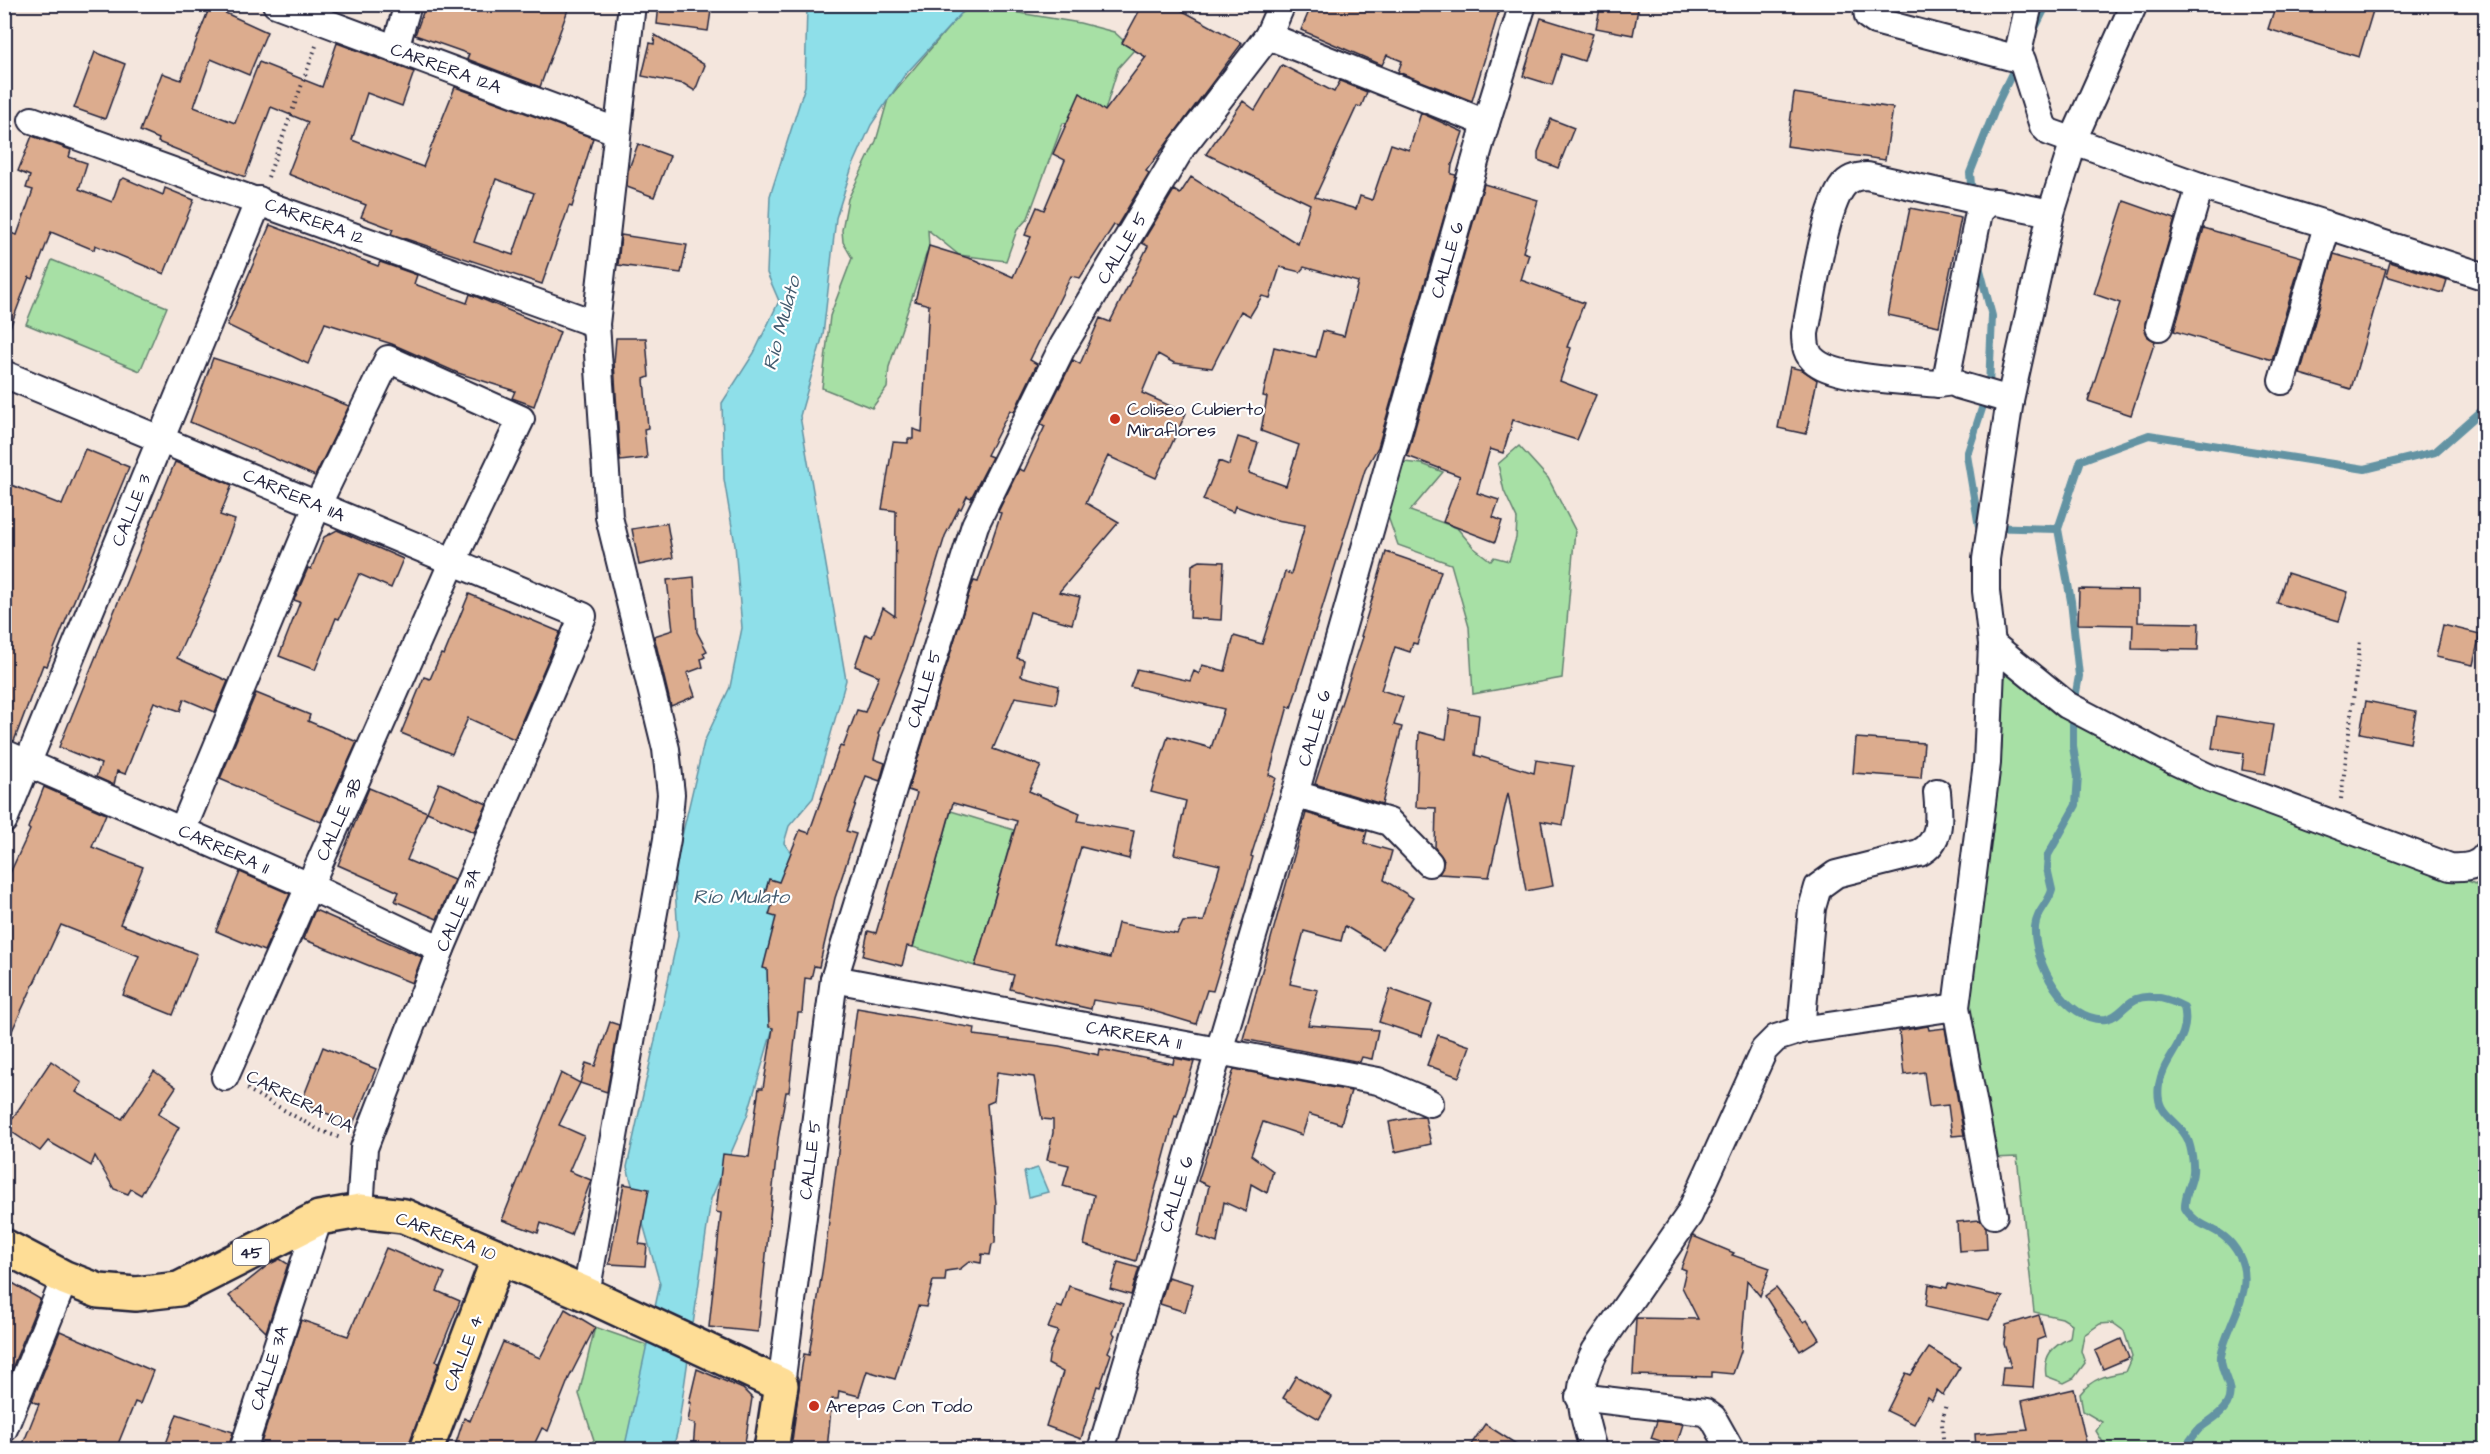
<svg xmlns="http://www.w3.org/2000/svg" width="2490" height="1454" font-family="'Architects Daughter',sans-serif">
	<rect width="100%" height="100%" fill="#f4e6dd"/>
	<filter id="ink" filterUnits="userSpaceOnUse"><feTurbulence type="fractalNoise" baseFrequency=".0167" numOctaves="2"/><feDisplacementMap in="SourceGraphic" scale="12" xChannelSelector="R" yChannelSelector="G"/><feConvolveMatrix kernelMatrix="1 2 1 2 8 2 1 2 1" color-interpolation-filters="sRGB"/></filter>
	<g filter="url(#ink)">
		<!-- green -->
		<g fill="#a7e0a5" stroke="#648170" stroke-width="1.5">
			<polygon points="975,5 1002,5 1013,12 1080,23 1114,32 1134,50 1118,68 1099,130 1063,123 1028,218 1017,230 1006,261 959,255 928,230 929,246 889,367 887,388 872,408 822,388 830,316 852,258 843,242 842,230 848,199 876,141 888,99 960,14"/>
			<polygon points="52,260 167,307 140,371 26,324"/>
			<polygon points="1519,446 1548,478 1575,530 1562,678 1473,694 1469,627 1451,564 1398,545 1380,494 1395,461 1422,464 1443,472 1410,511 1457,528 1474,548 1491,561 1494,557 1509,561 1516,538 1517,519 1504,491 1498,464"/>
			<path d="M 2010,670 L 2057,707 L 2485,888 L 2485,1449 L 2107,1449 L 2096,1431 L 2102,1422 L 2083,1411 L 2080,1394 C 2092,1378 2107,1375 2125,1372 L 2132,1356 L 2124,1331 L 2113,1323 L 2100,1324 L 2084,1335 L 2081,1351 L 2085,1363 L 2074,1378 L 2064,1383 L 2046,1376 C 2043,1356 2052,1346 2070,1338 L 2072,1324 L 2062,1318 L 2034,1312 L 2017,1157 L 1993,1158 L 1977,1043 L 1963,975 L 2002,748 L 2004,679 Z"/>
			<polygon points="951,811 1014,830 975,966 913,947"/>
			<polygon points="595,1327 675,1355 622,1449 585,1449 594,1440 579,1394"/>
		</g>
		<!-- water -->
		<g fill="#8edfe9" stroke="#6393a3" stroke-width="1.5">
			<polygon points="807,5 969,5 904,76 871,125 851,170 836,218 823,335 800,416 846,680 813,798 789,826 784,843 815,886 747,1116 711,1199 678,1429 673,1449 624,1450 660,1284 627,1167 678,936 674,870 704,742 730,687 742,628 735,545 724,479 722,403 754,353 779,301 767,273 770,196 805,86"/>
			<polygon points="1038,1168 1048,1192 1029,1197 1024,1172"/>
		</g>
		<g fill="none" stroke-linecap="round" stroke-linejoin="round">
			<!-- stream -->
			<g stroke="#6393a3" stroke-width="8">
				<polyline points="2034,30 2047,4"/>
				<polyline points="1972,196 1970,173 1998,102 2016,65"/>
				<polyline points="1978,262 1992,316 1989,387 1967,455 1979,527 2058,529"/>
				<path d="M 2182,1450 C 2189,1444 2193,1435 2200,1428 C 2209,1421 2221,1415 2227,1404 C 2236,1387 2219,1372 2221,1356 C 2227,1322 2257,1290 2239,1255 C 2223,1224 2198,1231 2185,1208 C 2184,1194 2192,1185 2193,1172 C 2194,1164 2191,1147 2188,1140 C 2179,1118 2154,1117 2159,1085 C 2164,1055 2192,1040 2184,1007 C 2171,1000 2151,993 2136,999 C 2125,1004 2119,1017 2106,1019 C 2065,1023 2033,961 2035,927 C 2036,912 2049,903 2052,890 L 2047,868 L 2048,855 L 2076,805 L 2078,776 L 2073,747 L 2073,709 L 2079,676 L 2071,601 L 2058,529 L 2081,460 L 2149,435 L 2365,469 L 2435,452 L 2486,407"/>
			</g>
		</g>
		<!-- building -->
		<g fill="#dcac8e" stroke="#22223b" stroke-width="1.5" fill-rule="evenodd">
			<polygon points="426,4 570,4 540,87 467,59 469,54 415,35"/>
			<polygon points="659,4 712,4 708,31 657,24"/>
			<polygon points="1143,4 1170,4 1242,43 1146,171 1149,173 1117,226 1114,225 1080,278 1071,276 1030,360 1037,364 1014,412 1010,410 987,455 992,457 971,498 967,496 961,509 959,508 945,536 907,659 878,734 880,735 874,759 885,763 880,781 866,776 846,831 856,834 835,898 819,967 814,966 811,979 805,978 802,1013 798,1013 789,1092 786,1092 778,1139 758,1332 709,1327 721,1213 716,1212 723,1154 749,1157 759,1088 763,1088 773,1028 769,1027 767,969 763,968 776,917 769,915 773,902 763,900 769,879 779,882 800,830 809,833 840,746 843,747 857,710 865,712 879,676 855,666 866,634 872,637 883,608 895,616 896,511 882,509 893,442 908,443 908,439 913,439 913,429 922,432 929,305 915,301 929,246 975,260 1013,277 1031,237 1025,235 1037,207 1044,210 1065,160 1053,154 1080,93 1105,111 1146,57 1122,43"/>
			<polygon points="1312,4 1501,4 1472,101 1398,72 1402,61 1387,55 1382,65 1301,30"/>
			<polygon points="1601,4 1639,4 1633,35 1596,28"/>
			<polygon points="2276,4 2375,4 2359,57 2268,29"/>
			<path d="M 210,6 L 267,32 L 249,75 L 211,59 L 194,107 L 235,123 L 259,62 L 322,87 L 337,43 L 414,72 L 402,106 L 367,93 L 352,140 L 423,167 L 455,87 L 593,138 L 572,207 L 569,206 L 542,284 L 391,234 L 393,229 L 361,217 L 366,205 L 288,174 L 308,122 L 271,107 L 245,177 L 158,142 L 159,139 L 140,131 L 162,73 L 181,80 ZM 496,179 L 534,193 L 513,255 L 474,242 Z"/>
			<polygon points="1541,18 1593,34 1584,61 1562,54 1552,85 1523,76"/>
			<polygon points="655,35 705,65 695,91 684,84 642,76 650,43 654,44"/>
			<polygon points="95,52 125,64 105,119 74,108"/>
			<path d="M 1282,65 L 1334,92 L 1340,81 L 1367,92 L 1361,107 L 1357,106 L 1315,197 L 1356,209 L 1360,196 L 1372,200 L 1391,144 L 1409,150 L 1421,113 L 1463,132 L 1452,165 L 1451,174 L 1456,175 L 1378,447 L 1365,470 L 1291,708 L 1288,706 L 1269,775 L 1276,778 L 1251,856 L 1253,857 L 1213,991 L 1207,990 L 1196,1024 L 1143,1008 L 1093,1000 L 1091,1009 L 1038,997 L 1010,989 L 1014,975 L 975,966 L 1017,821 L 953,803 L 913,947 L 907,946 L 902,966 L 863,956 L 868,931 L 876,933 L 917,793 L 908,790 L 970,590 L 974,581 L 978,582 L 1001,513 L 998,512 L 1019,469 L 1024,471 L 1045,426 L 1041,424 L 1073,360 L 1080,364 L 1100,318 L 1110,322 L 1148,246 L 1142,243 L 1174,190 L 1180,194 L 1191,177 L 1298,244 L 1310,204 L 1206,154 L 1243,101 L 1255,110 ZM 1280,267 L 1300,272 L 1304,267 L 1358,282 L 1344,336 L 1323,331 L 1316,357 L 1274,347 L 1263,396 L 1267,397 L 1261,431 L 1299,445 L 1286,486 L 1249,473 L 1258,443 L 1238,437 L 1229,465 L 1219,461 L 1203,500 L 1233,512 L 1235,506 L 1271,519 L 1305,525 L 1291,574 L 1285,572 L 1262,644 L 1234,636 L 1225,671 L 1202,665 L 1199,674 L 1194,671 L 1190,681 L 1137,669 L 1130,687 L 1224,709 L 1211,748 L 1168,736 L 1151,792 L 1186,801 L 1174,854 L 1220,865 L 1204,921 L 1183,922 L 1177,934 L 1118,923 L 1110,958 L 1053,944 L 1081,847 L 1129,859 L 1134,831 L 1078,821 L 1080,813 L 1029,791 L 1041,766 L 993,749 L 1015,697 L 1056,704 L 1059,686 L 1021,676 L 1024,660 L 1017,658 L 1030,612 L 1072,624 L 1080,597 L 1059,592 L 1119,522 L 1086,503 L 1108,456 L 1156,478 L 1186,413 L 1142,393 L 1158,354 L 1174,363 L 1212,368 L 1241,311 L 1250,316 L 1262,296 L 1270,298 Z"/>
			<polygon points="1794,93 1893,108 1885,160 1787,146"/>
			<polygon points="1551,119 1574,128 1558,168 1538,160 1538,152"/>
			<polygon points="32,136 71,150 69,157 87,163 79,189 112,202 120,180 124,178 163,195 165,188 194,200 164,274 95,245 94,250 51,232 33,279 29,277 6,338 4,231 17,235 33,190 26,188 30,176 18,171"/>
			<polygon points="638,144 670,156 654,197 627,187 628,171"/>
			<polygon points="1484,184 1538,200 1523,252 1529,254 1521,280 1584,303 1567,347 1571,348 1560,381 1596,395 1577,440 1513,420 1503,453 1490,449 1477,493 1499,500 1493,517 1502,521 1495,542 1443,522 1460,476 1407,456"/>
			<polygon points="2124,201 2175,219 2145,323 2148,337 2155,341 2131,415 2088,401 2120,303 2094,294"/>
			<polygon points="1910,208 1961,218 1939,326 1888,315"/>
			<polygon points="270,225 378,266 380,262 417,275 414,284 467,303 470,294 560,332 534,406 512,398 515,391 458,373 392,344 325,323 308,364 227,325"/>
			<polygon points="2204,228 2302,257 2272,360 2174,331"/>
			<polygon points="621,235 687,245 681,273 618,265"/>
			<polygon points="2334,254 2386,269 2351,389 2300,374"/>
			<polygon points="2390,262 2447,280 2443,293 2386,276"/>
			<polygon points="616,338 646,338 649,377 644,379 648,428 644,429 647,458 620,461 614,362"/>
			<polygon points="213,358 299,386 349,406 315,476 190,422"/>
			<polygon points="1790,367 1802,370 1817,380 1806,434 1778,428"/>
			<polygon points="85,449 129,467 47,666 43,665 14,741 4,738 4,482 62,505"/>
			<polygon points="175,462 232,485 220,515 235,520 210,585 177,658 228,681 215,712 184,699 180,711 154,702 125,774 117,771 114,785 96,777 101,764 59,747"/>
			<polygon points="667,523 673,558 639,565 632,529"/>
			<polygon points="337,530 403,559 391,588 359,574 339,619 336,618 315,670 279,656 300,602 294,600 308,568 311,569 324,537"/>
			<polygon points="1386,552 1441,571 1417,644 1413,643 1410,652 1395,647 1381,690 1403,697 1394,725 1402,727 1382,804 1315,784 1363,637 1361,636"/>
			<polygon points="1200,561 1224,562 1221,620 1190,618 1192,565"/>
			<polygon points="2287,573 2348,592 2339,621 2277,603"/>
			<polygon points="694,577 697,632 707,651 703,653 705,657 701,659 703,667 687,673 695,696 671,706 654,636 673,630 667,580"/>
			<polygon points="2079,589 2138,590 2138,622 2199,623 2198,650 2132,649 2133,625 2078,624"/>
			<polygon points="469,594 560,632 514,739 468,718 452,754 401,733 424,677 430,679 441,654 444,655"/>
			<polygon points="2443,625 2480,634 2473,665 2436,657"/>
			<polygon points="256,693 310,715 308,721 357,742 321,822 220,779"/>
			<polygon points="2366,701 2416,711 2410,743 2360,733"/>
			<polygon points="1450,709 1479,715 1475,755 1534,773 1536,760 1573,766 1563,825 1541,821 1553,886 1526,891 1508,793 1489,877 1439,874 1444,860 1435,848 1436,808 1416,807 1419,732 1446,739"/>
			<polygon points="2217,716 2273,725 2265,774 2242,770 2244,753 2212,748"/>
			<polygon points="1856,738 1924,743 1921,778 1853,773"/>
			<polygon points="439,783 487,804 474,832 427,812"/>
			<polygon points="44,787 106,814 92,847 143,867 120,924 197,954 173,1015 123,995 139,956 61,925 4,1048 4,886 30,830 28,828"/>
			<polygon points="369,788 427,812 407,860 454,880 437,919 395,901 399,892 338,865"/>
			<polygon points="1306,813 1367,831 1364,843 1392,851 1384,880 1413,898 1383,949 1345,926 1341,941 1304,931 1290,984 1318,990 1308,1025 1378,1030 1372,1059 1362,1057 1360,1062 1243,1039"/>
			<polygon points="240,872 290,894 264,951 216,931"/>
			<polygon points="315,910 422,957 412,983 303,939"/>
			<polygon points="1390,989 1432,1004 1422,1036 1379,1022"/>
			<polygon points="857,1008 975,1028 974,1035 1059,1046 1099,1055 1100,1049 1173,1064 1174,1058 1194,1062 1177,1117 1175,1116 1136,1261 1084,1245 1094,1195 1063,1186 1069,1165 1047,1160 1053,1133 1053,1120 1042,1119 1034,1077 997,1072 994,1101 987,1104 996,1204 995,1243 992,1244 990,1255 982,1254 981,1263 970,1261 960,1269 946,1271 945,1281 933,1281 926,1307 918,1306 895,1379 867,1371 859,1396 839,1391 838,1399 832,1399 827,1449 791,1449 801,1372 804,1354 809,1355 824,1259"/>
			<polygon points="610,1022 619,1025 607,1092 580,1083 586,1063 595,1066"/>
			<polygon points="1928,1026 1929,1030 1945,1028 1964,1135 1952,1136 1948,1105 1929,1107 1924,1072 1904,1075 1899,1031"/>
			<polygon points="1438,1035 1470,1046 1459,1077 1427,1065"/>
			<polygon points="323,1047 376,1069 353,1124 301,1103"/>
			<polygon points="51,1061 82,1083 76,1092 122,1119 154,1071 176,1087 158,1114 179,1127 141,1195 131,1189 128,1194 114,1189 95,1156 91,1166 48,1141 40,1151 6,1128"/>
			<polygon points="1234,1069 1351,1091 1341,1124 1309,1114 1302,1135 1263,1122 1251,1155 1273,1171 1267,1193 1251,1184 1246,1212 1224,1202 1217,1243 1198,1236 1209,1186 1198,1181"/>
			<polygon points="561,1073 580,1083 559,1125 584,1136 569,1171 591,1180 571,1235 541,1223 538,1233 502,1220"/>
			<polygon points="1421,1116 1425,1117 1431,1144 1395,1152 1389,1122"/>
			<polygon points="624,1184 649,1189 639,1244 647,1245 645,1266 609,1264"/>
			<polygon points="1980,1220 1986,1227 1987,1249 1959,1251 1957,1222"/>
			<polygon points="1693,1236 1734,1253 1732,1255 1770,1268 1760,1296 1747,1280 1741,1351 1733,1374 1712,1372 1712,1377 1633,1375 1636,1318 1698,1319 1682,1287 1686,1270 1681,1268"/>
			<polygon points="386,1248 445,1273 437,1291 460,1301 436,1361 439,1362 408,1449 259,1449 301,1320 348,1336"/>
			<polygon points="280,1259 288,1264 266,1332 229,1296 268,1265"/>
			<polygon points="1118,1262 1139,1268 1131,1295 1110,1289"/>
			<polygon points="1168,1277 1193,1284 1185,1312 1160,1304"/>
			<polygon points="4,1278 40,1299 4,1388"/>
			<polygon points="1929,1284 1947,1288 1948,1284 2003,1297 1989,1320 1926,1306"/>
			<polygon points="1069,1286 1123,1304 1113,1333 1115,1335 1108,1352 1111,1354 1100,1387 1097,1386 1081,1439 1046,1426 1063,1372 1048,1364 1050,1351 1058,1331 1048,1328 1057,1306 1062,1308"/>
			<polygon points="1776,1288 1803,1322 1807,1320 1819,1339 1800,1351 1765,1296"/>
			<polygon points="565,1309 595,1327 569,1378 548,1431 542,1428 532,1449 454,1449 464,1418 470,1421 503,1342 540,1358"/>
			<polygon points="2039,1315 2045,1337 2037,1340 2033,1388 2001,1386 2003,1367 2011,1367 2004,1344 2006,1325"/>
			<polygon points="60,1331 153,1371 140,1404 135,1402 116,1449 21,1449 39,1404 32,1401"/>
			<polygon points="2121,1339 2129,1358 2103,1369 2095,1351"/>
			<polygon points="1929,1348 1960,1367 1943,1395 1937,1390 1932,1400 1928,1397 1914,1424 1887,1411 1906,1373 1911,1375"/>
			<polygon points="697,1369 743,1389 752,1398 744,1449 693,1449 695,1424 688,1422 691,1403 689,1403"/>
			<polygon points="1296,1376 1332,1397 1319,1419 1283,1398"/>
			<polygon points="2074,1389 2087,1446 2076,1447 2076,1449 1976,1449 1975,1434 2028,1430 2022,1401"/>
			<polygon points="177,1414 233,1432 228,1449 164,1449"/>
			<polygon points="1657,1421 1683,1424 1676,1446 1651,1438"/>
			<polygon points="1485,1424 1524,1449 1468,1449"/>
		</g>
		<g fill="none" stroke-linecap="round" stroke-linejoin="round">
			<!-- minor casing -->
			<g stroke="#22223b" stroke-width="30">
				<g id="minor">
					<polyline points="276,4 616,131"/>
					<polyline points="1866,4 1868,16 1875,21 2022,60 2043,126 2049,132 2200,186 2325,224 2325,233 2282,381"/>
					<polyline points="1268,36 1486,123"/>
					<polyline points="395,49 408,4"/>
					<polyline points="2017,57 2029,4"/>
					<polyline points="32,120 596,324"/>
					<polyline points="2326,225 2486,277"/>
					<polyline points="2159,327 2200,186"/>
					<polyline points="4,374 583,616 441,949 364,1148 360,1211"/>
					<path d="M 1953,382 L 1938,384 C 1908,381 1838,379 1816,362 C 1806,355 1805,345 1805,333 C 1812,300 1824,210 1843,186 C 1849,178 1857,176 1867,176 L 1988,203"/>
					<polyline points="2010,400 1958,385 1947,375 1979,212 1988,203 1996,202 2051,213"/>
					<path d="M 1992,644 L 2067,705 L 2174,761 L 2210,778 L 2450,867 C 2463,868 2478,867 2486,855"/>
					<polyline points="4,753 309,886 441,949"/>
					<polyline points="1295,794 1389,822 1429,863"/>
					<polyline points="4,820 259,200"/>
					<polyline points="182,831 317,506 388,359 521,419 453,561 225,1077"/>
					<polyline points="834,979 1378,1081 1430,1103"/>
					<path d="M 1801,1030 L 1812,908 L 1818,887 L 1836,874 L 1919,853 C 1943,841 1939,816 1937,792"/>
					<polyline points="1994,1215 1956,1007 1987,763 1992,644 1986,591 1986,559 2010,400 2051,213 2077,131 2134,4"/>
					<polyline points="586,1294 667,839 671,794 666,749 609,517 596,324 632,4"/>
					<polyline points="781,1385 834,979 975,525 1063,346 1182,147 1268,36 1282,4"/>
					<polyline points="1579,1397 1705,1412 1713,1418 1731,1450"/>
					<polyline points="4,1429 65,1278"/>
					<polyline points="243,1450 319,1218"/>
					<polyline points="1101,1450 1295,794 1486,123 1523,4"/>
					<path d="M 1593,1450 C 1582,1406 1573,1393 1595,1351 L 1689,1215 L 1764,1050 L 1776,1038 L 1801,1030 L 1956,1007"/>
				</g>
			</g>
			<!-- major casing -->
			<g stroke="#22223b" stroke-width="38">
				<g id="major">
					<polyline points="4,1246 65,1278 99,1291 136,1294 179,1289 319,1218 360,1211 404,1216 586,1294 781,1385 771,1450"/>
					<polyline points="426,1450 499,1257"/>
				</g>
			</g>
			<!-- path -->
			<g stroke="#22223b" stroke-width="4" stroke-dasharray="1.5 4.5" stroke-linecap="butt">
				<polyline points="268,177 316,46"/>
				<polyline points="2341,799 2360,641"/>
				<polyline points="247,1089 319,1130 341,1138"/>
				<polyline points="1944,1450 1942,1424 1946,1403"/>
			</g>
			<!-- minor -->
			<use href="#minor" stroke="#fff" stroke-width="26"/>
			<!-- major -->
			<use href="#major" stroke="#fedd96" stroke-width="33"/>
		</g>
	</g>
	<!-- markers -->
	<g fill="#c8321e" stroke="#fff" stroke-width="2">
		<circle cx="1115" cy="419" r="6"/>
		<circle cx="814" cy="1406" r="6"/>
	</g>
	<g text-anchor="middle" stroke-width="4.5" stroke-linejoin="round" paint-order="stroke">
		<!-- shield labels -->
		<rect fill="#fff" stroke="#646476" stroke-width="1.5" x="233" y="1239" width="36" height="26" rx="4.5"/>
		<g font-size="16" font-weight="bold" fill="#22223b">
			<text x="251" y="1258">45</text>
		</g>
		<!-- street labels -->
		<g font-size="18" fill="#22223b" stroke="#fff">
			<text transform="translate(446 68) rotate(20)" y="6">CARRERA 12A</text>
			<text transform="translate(315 221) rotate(20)" y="6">CARRERA 12</text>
			<text transform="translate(1122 248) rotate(-59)" y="6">CALLE 5</text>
			<text transform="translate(1447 260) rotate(-74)" y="6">CALLE 6</text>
			<text transform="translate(294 495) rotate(23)" y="6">CARRERA 11A</text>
			<text transform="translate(131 510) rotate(-68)" y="6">CALLE 3</text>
			<text transform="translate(924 689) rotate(-73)" y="6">CALLE 5</text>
			<text transform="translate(1314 728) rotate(-74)" y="6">CALLE 6</text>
			<text transform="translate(339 819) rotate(-66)" y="6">CALLE 3B</text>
			<text transform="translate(224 849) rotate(24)" y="6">CARRERA 11</text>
			<text transform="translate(458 910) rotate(-67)" y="6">CALLE 3A</text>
			<text transform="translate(1134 1035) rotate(10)" y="6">CARRERA 11</text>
			<text transform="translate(300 1101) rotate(27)" y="6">CARRERA 10A</text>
			<text transform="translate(810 1160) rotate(-83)" y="6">CALLE 5</text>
			<text transform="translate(1176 1194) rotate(-73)" y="6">CALLE 6</text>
			<text transform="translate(446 1236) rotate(21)" y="6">CARRERA 10</text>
			<text transform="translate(463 1353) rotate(-69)" y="6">CALLE 4</text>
			<text transform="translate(269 1368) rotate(-72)" y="6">CALLE 3A</text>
		</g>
		<!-- poi labels -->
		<g font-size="18" fill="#22223b" stroke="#fff" text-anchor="start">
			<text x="1127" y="415">Coliseo Cubierto<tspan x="1127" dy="21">Miraflores</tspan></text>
			<text x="826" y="1412">Arepas Con Todo</text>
		</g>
		<!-- water labels -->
		<g font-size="20" font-style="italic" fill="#425b6f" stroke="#fff">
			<text transform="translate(781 323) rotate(-75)" y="7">Río Mulato</text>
			<text x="741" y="903">Río Mulato</text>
		</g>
	</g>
	<!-- margin -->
	<rect width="2490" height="1454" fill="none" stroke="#fff" stroke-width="24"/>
	<rect x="12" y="12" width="2466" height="1430" fill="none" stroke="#22223b" stroke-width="2" filter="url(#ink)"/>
</svg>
